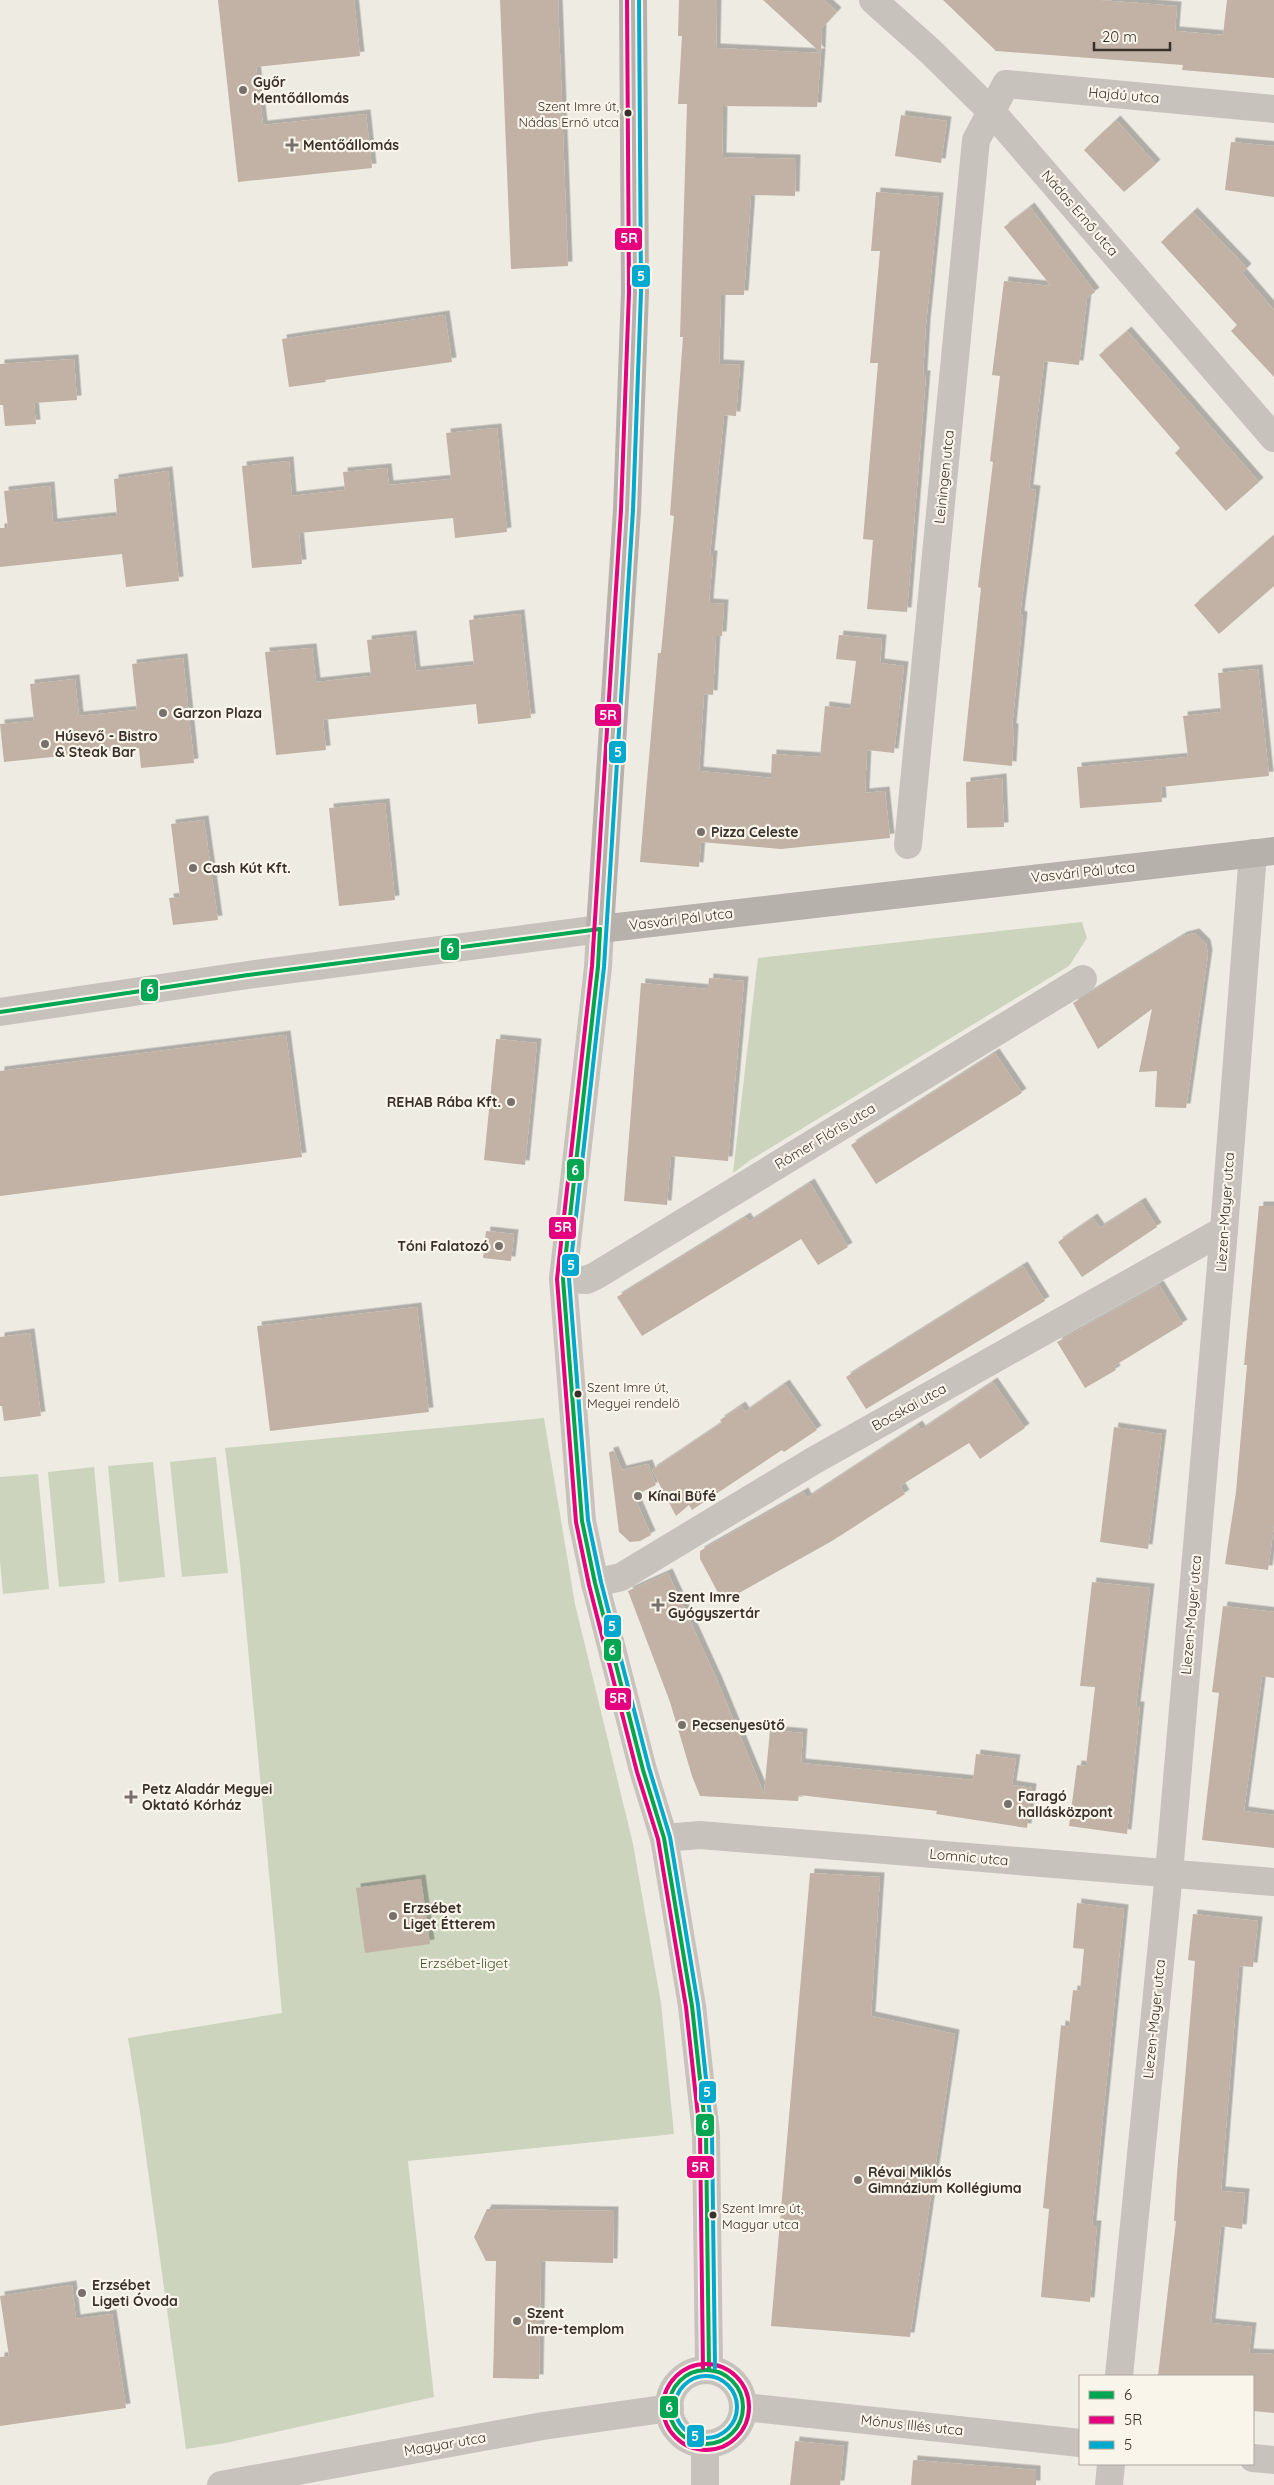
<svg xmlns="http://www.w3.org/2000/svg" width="1274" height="2485" font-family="Quicksand,sans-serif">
	<defs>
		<filter id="shadow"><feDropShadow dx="4.5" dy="-4.5" stdDeviation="0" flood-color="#0004"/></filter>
	</defs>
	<rect width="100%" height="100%" fill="#eeebe3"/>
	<!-- green -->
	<g fill="#ccd4bd">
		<polygon points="1082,922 1087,938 1069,966 752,1159 733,1173 758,958"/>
		<polygon points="544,1418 575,1604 633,1844 661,2003 674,2134 408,2161 434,2397 226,2443 186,2449 140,2112 128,2038 282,2013 240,1563 225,1448"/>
		<polygon points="216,1457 228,1573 182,1577 170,1462"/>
		<polygon points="153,1462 165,1577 119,1582 108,1466"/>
		<polygon points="94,1467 105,1583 59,1587 48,1472"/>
		<polygon points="38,1474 49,1589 3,1594 0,1560 0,1477"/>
	</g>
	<!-- building -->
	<g fill="#c1b2a5" filter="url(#shadow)">
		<polygon points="218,0 354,0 360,56 256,67 263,125 366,114 372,168 238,182"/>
		<polygon points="500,0 558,0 568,266 511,269"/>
		<polygon points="679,0 717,0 716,48 821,53 817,107 723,106 722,157 796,159 795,196 751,195 744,295 721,295 719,364 740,365 736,416 724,415 710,555 713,555 709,603 724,604 722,636 716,636 713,695 704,694 699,771 771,778 772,754 820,757 825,706 850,709 856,661 836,659 839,635 882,639 880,663 904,666 894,753 867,750 865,793 885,791 890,838 781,849 701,842 699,867 640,862 658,653 661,653 674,516 670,515 683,337 680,337 687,104 678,104 682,36 678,36"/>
		<polygon points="763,0 824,0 837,12 822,28 821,53"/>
		<polygon points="943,0 1099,0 1177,6 1175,31 1223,35 1227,0 1274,0 1274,78 1182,70 1183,65 996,51"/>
		<polygon points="901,115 947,121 941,163 895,156"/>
		<polygon points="1116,120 1156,164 1124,192 1084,150"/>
		<polygon points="1231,142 1274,146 1274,197 1225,190"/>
		<polygon points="876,192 939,197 926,324 923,375 926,375 907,612 867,609 873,540 863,539 878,363 870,363 880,251 871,251"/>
		<polygon points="1030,207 1095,292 1087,298 1079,365 1044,361 1029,489 1036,490 1020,615 1023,616 1012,728 1014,728 1012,766 963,761 981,588 978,587 993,462 990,461 1000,376 992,375 1004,281 1051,286 1004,227"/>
		<polygon points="1193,212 1247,268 1242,273 1274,310 1274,377 1231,331 1237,325 1161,242"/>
		<polygon points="445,315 452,362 325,380 326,382 289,387 282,339"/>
		<polygon points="1127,331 1259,482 1226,511 1175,453 1180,448 1099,355"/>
		<polygon points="74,359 77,400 34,403 36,424 5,426 3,405 0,405 0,364"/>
		<polygon points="497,428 507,532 455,538 453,518 299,533 302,564 252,568 242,466 289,461 292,496 345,490 343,472 387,468 389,485 451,479 446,433"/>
		<polygon points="168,471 179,581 126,587 122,554 0,567 0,528 8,528 4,491 50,486 53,523 117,516 114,479"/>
		<polygon points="1274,535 1274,586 1219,634 1194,605"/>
		<polygon points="520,614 531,718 478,724 476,704 323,720 326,750 276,755 265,652 312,648 316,682 371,676 367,640 412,635 416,671 474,665 469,620"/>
		<polygon points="183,658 194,763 141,768 139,748 4,762 0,724 34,721 30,684 75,679 79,716 137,710 132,664"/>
		<polygon points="1258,669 1269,776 1161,787 1162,802 1080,808 1077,767 1188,757 1183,716 1221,712 1218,673"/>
		<polygon points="1002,778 1004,827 967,828 966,782"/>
		<polygon points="385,803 395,900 339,906 329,808"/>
		<polygon points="204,820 218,920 173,925 169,898 180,897 171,824"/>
		<polygon points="1195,933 1206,944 1208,954 1186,1108 1155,1107 1157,1071 1139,1072 1152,1009 1098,1049 1073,1003 1183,936"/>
		<polygon points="709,978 744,981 728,1161 671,1156 667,1205 624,1201 641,983 708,989"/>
		<polygon points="286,1035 302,1157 0,1196 0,1071"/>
		<polygon points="496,1039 537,1043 525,1165 484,1160"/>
		<polygon points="995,1053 1022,1093 876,1184 851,1145"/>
		<polygon points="810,1183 848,1247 818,1265 801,1239 642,1336 617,1297 746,1217 749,1222"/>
		<polygon points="1141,1202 1157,1227 1082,1277 1058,1242 1093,1218 1100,1228"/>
		<polygon points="1259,1206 1274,1206 1274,1525 1268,1570 1225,1564 1236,1492 1247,1365 1244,1365"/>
		<polygon points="486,1231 514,1234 511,1261 483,1258"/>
		<polygon points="1023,1266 1045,1301 866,1409 846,1377"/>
		<polygon points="1159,1285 1183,1324 1114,1366 1116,1370 1085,1388 1057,1342"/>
		<polygon points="417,1307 429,1412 270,1431 257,1326"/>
		<polygon points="30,1333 41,1416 4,1421 2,1406 0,1406 0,1337"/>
		<polygon points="993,1382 1025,1428 980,1459 969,1443 900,1486 905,1494 832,1541 723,1602 700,1559 700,1551 804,1492 807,1498 918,1425 921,1430"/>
		<polygon points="785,1384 817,1430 784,1452 782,1450 692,1510 689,1505 676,1516 652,1470 722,1423 720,1420 741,1406 745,1412"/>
		<polygon points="1114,1427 1162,1434 1148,1549 1100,1542"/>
		<polygon points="614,1451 622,1470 648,1464 656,1485 634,1496 651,1535 640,1541 630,1542 619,1532 609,1452"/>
		<polygon points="668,1573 717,1680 764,1794 770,1730 803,1733 801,1763 973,1780 976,1754 1016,1759 1012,1785 1032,1788 1027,1828 936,1814 937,1811 799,1795 798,1801 700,1796 692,1776 670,1702 628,1591"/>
		<polygon points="1092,1582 1150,1588 1136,1706 1140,1706 1127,1834 1069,1826 1077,1765 1086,1766 1095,1687 1080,1686"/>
		<polygon points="1223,1606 1274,1612 1274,1678 1262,1676 1244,1811 1274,1815 1274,1848 1202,1840 1219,1693 1212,1692"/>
		<polygon points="810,1873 880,1877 871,2016 955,2034 910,2337 771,2326"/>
		<polygon points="421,1879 430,1944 365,1953 356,1888"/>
		<polygon points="1077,1903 1124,1909 1092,2225 1097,2225 1090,2302 1041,2297 1049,2209 1043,2208 1061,2025 1069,2027 1073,1990 1080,1991 1084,1949 1073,1948"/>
		<polygon points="1193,1914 1258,1921 1253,1967 1239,1966 1221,2191 1245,2193 1242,2229 1221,2226 1211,2323 1252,2327 1249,2353 1274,2354 1274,2413 1253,2411 1253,2376 1158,2376 1176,2221 1174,2221 1177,2173 1195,1961 1188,1960"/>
		<polygon points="487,2209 614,2211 613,2263 541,2261 539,2379 493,2378 496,2261 486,2261 474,2237"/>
		<polygon points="72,2285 76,2319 112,2314 126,2408 0,2426 0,2357 9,2356 0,2296"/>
		<polygon points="795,2441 844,2446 840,2485 790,2485"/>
		<polygon points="913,2460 1036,2470 1036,2485 911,2485"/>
	</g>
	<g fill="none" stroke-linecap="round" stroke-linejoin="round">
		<!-- minor -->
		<g stroke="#c7c3bc" stroke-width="28">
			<polyline points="873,0 930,51 992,112 1274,438"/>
			<polyline points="908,845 976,140 1006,84 1274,109"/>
			<polyline points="0,1012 248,975 600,929 598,967 563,1279 582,1521 595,1583 643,1770 664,1838 692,2006 706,2134 709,2368"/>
			<polyline points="563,1279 587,1280 597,1275 1083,979"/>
			<polyline points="595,1583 621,1577 813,1461 1224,1230"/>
			<polyline points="664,1838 700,1835 1274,1882"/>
			<circle cx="706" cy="2407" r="37"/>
			<polyline points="1119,2376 1169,1873 1224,1230 1253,853"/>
			<polyline points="744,2407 1080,2443"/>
			<polyline points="705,2444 705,2485"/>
			<polyline points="1253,2458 1274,2460"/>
			<polyline points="221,2485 543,2426 670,2408"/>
			<polyline points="1109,2485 1111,2464"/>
		</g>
		<!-- major -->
		<polyline stroke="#b6b1ab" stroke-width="28" points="633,0 635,292 627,510 600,929 1274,851"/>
		<!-- bus-1 casing -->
		<g stroke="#faf5eb" stroke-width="8">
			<g id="bus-1">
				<polyline points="600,929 598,967 563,1279 582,1521 595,1583 643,1770 664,1838 692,2006 706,2134 709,2368"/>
				<polyline points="0,1012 248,975 600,929"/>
				<circle cx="706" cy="2407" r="37"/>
			</g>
		</g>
		<!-- bus-2 casing -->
		<g stroke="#faf5eb" stroke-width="8">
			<g id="bus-2">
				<polyline points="627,0 629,292 621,510 592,966 557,1279 576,1522 589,1585 637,1772 658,1839 686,2007 700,2134 703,2368"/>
				<circle cx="706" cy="2407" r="43"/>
			</g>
		</g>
		<!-- bus-3 casing -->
		<g stroke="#faf5eb" stroke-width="8">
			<g id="bus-3">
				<polyline points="639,0 641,292 633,510 604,967 569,1279 588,1520 601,1582 649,1768 670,1837 698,2005 712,2134 715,2368"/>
				<circle cx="706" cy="2407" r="31"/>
			</g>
		</g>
		<!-- bus-1 -->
		<use href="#bus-1" stroke="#00a651" stroke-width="4"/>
		<!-- bus-2 -->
		<use href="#bus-2" stroke="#e5007d" stroke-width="4"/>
		<!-- bus-3 -->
		<use href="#bus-3" stroke="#00a9ce" stroke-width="4"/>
	</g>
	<!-- markers -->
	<g fill="#78716b" stroke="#faf5eb" stroke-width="2">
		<circle cx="243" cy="90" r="5"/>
		<path d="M289.5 137.5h5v5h5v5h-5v5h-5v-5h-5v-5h5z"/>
		<circle cx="163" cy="713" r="5"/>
		<circle cx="45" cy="744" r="5"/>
		<circle cx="701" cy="832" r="5"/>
		<circle cx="193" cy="868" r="5"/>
		<circle cx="511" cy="1102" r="5"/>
		<circle cx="499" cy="1246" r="5"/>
		<circle cx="638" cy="1496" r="5"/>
		<path d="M655.5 1597.5h5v5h5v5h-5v5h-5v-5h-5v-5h5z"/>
		<circle cx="682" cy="1725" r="5"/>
		<path d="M128.5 1789.5h5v5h5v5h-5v5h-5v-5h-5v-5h5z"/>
		<circle cx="1008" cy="1804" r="5"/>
		<circle cx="393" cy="1916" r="5"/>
		<circle cx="858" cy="2180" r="5"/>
		<circle cx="82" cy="2293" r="5"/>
		<circle cx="517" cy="2321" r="5"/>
	</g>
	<g fill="#38302a" stroke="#faf5eb" stroke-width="2">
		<circle cx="628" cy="113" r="4.5"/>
		<circle cx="578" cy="1394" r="4.5"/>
		<circle cx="713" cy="2215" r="4.5"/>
	</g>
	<g text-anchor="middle" stroke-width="4.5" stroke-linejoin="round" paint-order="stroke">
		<!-- bus labels -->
		<g font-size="13" fill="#38302a" stroke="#faf5eb" text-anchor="start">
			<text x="619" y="111" text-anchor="end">Szent Imre út,<tspan x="619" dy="16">Nádas Ernő utca</tspan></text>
			<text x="587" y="1392">Szent Imre út,<tspan x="587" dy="16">Megyei rendelő</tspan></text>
			<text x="722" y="2213">Szent Imre út,<tspan x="722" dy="16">Magyar utca</tspan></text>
		</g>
		<!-- poi labels -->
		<g font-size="14" font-weight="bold" fill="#38302a" stroke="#faf5eb" text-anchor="start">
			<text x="253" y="87">Győr<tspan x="253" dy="16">Mentőállomás</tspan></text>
			<text x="303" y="150">Mentőállomás</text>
			<text x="173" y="718">Garzon Plaza</text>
			<text x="55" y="741">Húsevő - Bistro<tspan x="55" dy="16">&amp; Steak Bar</tspan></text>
			<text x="711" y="837">Pizza Celeste</text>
			<text x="203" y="873">Cash Kút Kft.</text>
			<text x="501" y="1107" text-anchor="end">REHAB Rába Kft.</text>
			<text x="489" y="1251" text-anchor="end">Tóni Falatozó</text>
			<text x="648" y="1501">Kínai Büfé</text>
			<text x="668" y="1602">Szent Imre<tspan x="668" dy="16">Gyógyszertár</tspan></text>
			<text x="692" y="1730">Pecsenyesütő</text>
			<text x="142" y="1794">Petz Aladár Megyei<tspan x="142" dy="16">Oktató Kórház</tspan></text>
			<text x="1018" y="1801">Faragó<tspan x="1018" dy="16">hallásközpont</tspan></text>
			<text x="403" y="1913">Erzsébet<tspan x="403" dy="16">Liget Étterem</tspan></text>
			<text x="868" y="2177">Révai Miklós<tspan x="868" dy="16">Gimnázium Kollégiuma</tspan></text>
			<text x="92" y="2290">Erzsébet<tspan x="92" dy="16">Ligeti Óvoda</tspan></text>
			<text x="527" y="2318">Szent<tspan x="527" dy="16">Imre-templom</tspan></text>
		</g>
		<!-- street labels -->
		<g font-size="14" fill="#38302a" stroke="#faf5eb">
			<text transform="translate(1124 95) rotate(5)" y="5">Hajdú utca</text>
			<text transform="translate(1080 213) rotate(49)" y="5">Nádas Ernő utca</text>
			<text transform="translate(944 477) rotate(-84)" y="5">Leiningen utca</text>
			<text transform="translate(1083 872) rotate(-6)" y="5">Vasvári Pál utca</text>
			<text transform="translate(681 919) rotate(-7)" y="5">Vasvári Pál utca</text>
			<text transform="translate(825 1136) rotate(-31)" y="5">Rómer Flóris utca</text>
			<text transform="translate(1225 1212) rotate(-86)" y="5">Liezen-Mayer utca</text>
			<text transform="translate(909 1407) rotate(-29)" y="5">Bocskai utca</text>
			<text transform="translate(1191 1615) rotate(-85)" y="5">Liezen-Mayer utca</text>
			<text transform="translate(969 1857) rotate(5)" y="5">Lomnic utca</text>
			<text transform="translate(1154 2019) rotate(-84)" y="5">Liezen-Mayer utca</text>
			<text transform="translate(912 2425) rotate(6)" y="5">Mónus Illés utca</text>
			<text transform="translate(445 2444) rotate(-10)" y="5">Magyar utca</text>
		</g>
		<!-- park labels -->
		<g font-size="14" fill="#41562e" stroke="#faf5eb">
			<text x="464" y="1968">Erzsébet-liget</text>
		</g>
	</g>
	<g stroke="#faf5eb" stroke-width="2">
		<rect x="614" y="227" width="29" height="24" rx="5" fill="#e5007d"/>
		<rect x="631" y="264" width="20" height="24" rx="5" fill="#00a9ce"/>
		<rect x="594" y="703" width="28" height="24" rx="5" fill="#e5007d"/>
		<rect x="608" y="740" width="19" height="24" rx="5" fill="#00a9ce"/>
		<rect x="440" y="937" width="20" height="24" rx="5" fill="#00a651"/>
		<rect x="140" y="978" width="19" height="24" rx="5" fill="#00a651"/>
		<rect x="566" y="1158" width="19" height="24" rx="5" fill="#00a651"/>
		<rect x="548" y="1216" width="29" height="24" rx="5" fill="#e5007d"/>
		<rect x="561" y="1253" width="19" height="24" rx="5" fill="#00a9ce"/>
		<rect x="603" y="1614" width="19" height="24" rx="5" fill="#00a9ce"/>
		<rect x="603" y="1638" width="19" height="24" rx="5" fill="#00a651"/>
		<rect x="604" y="1687" width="28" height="24" rx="5" fill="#e5007d"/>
		<rect x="698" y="2080" width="19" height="24" rx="5" fill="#00a9ce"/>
		<rect x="695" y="2113" width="20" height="24" rx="5" fill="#00a651"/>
		<rect x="686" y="2155" width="29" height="24" rx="5" fill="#e5007d"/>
		<rect x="659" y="2395" width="20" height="24" rx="5" fill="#00a651"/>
		<rect x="686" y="2424" width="19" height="24" rx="5" fill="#00a9ce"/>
	</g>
	<g font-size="14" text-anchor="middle" font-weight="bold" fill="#fff">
		<text x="629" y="243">5R</text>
		<text x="641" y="281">5</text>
		<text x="608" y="720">5R</text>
		<text x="618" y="757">5</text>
		<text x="450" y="953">6</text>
		<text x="150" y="994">6</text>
		<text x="575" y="1175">6</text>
		<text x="563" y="1232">5R</text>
		<text x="571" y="1270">5</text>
		<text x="612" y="1631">5</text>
		<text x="612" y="1655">6</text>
		<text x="618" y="1703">5R</text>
		<text x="707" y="2097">5</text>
		<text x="705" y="2130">6</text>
		<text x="700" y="2172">5R</text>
		<text x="669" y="2412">6</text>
		<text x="695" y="2441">5</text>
	</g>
	<!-- legend -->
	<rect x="1079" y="2375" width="175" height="90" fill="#faf5eb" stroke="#aca69e"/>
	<rect x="1089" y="2391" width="25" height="8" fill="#00a651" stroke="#aca69e"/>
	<text x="1124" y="2400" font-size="15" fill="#38302a">6</text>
	<rect x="1089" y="2416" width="25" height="8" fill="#e5007d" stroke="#aca69e"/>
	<text x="1124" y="2425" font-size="15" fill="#38302a">5R</text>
	<rect x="1089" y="2441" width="25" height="8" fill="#00a9ce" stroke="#aca69e"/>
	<text x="1124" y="2450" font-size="15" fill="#38302a">5</text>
	<!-- scale -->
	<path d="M1094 42v8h76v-8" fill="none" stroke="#38302a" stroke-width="2.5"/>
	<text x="1102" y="42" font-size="15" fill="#38302a" stroke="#faf5eb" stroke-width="4" paint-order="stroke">20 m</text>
</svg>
